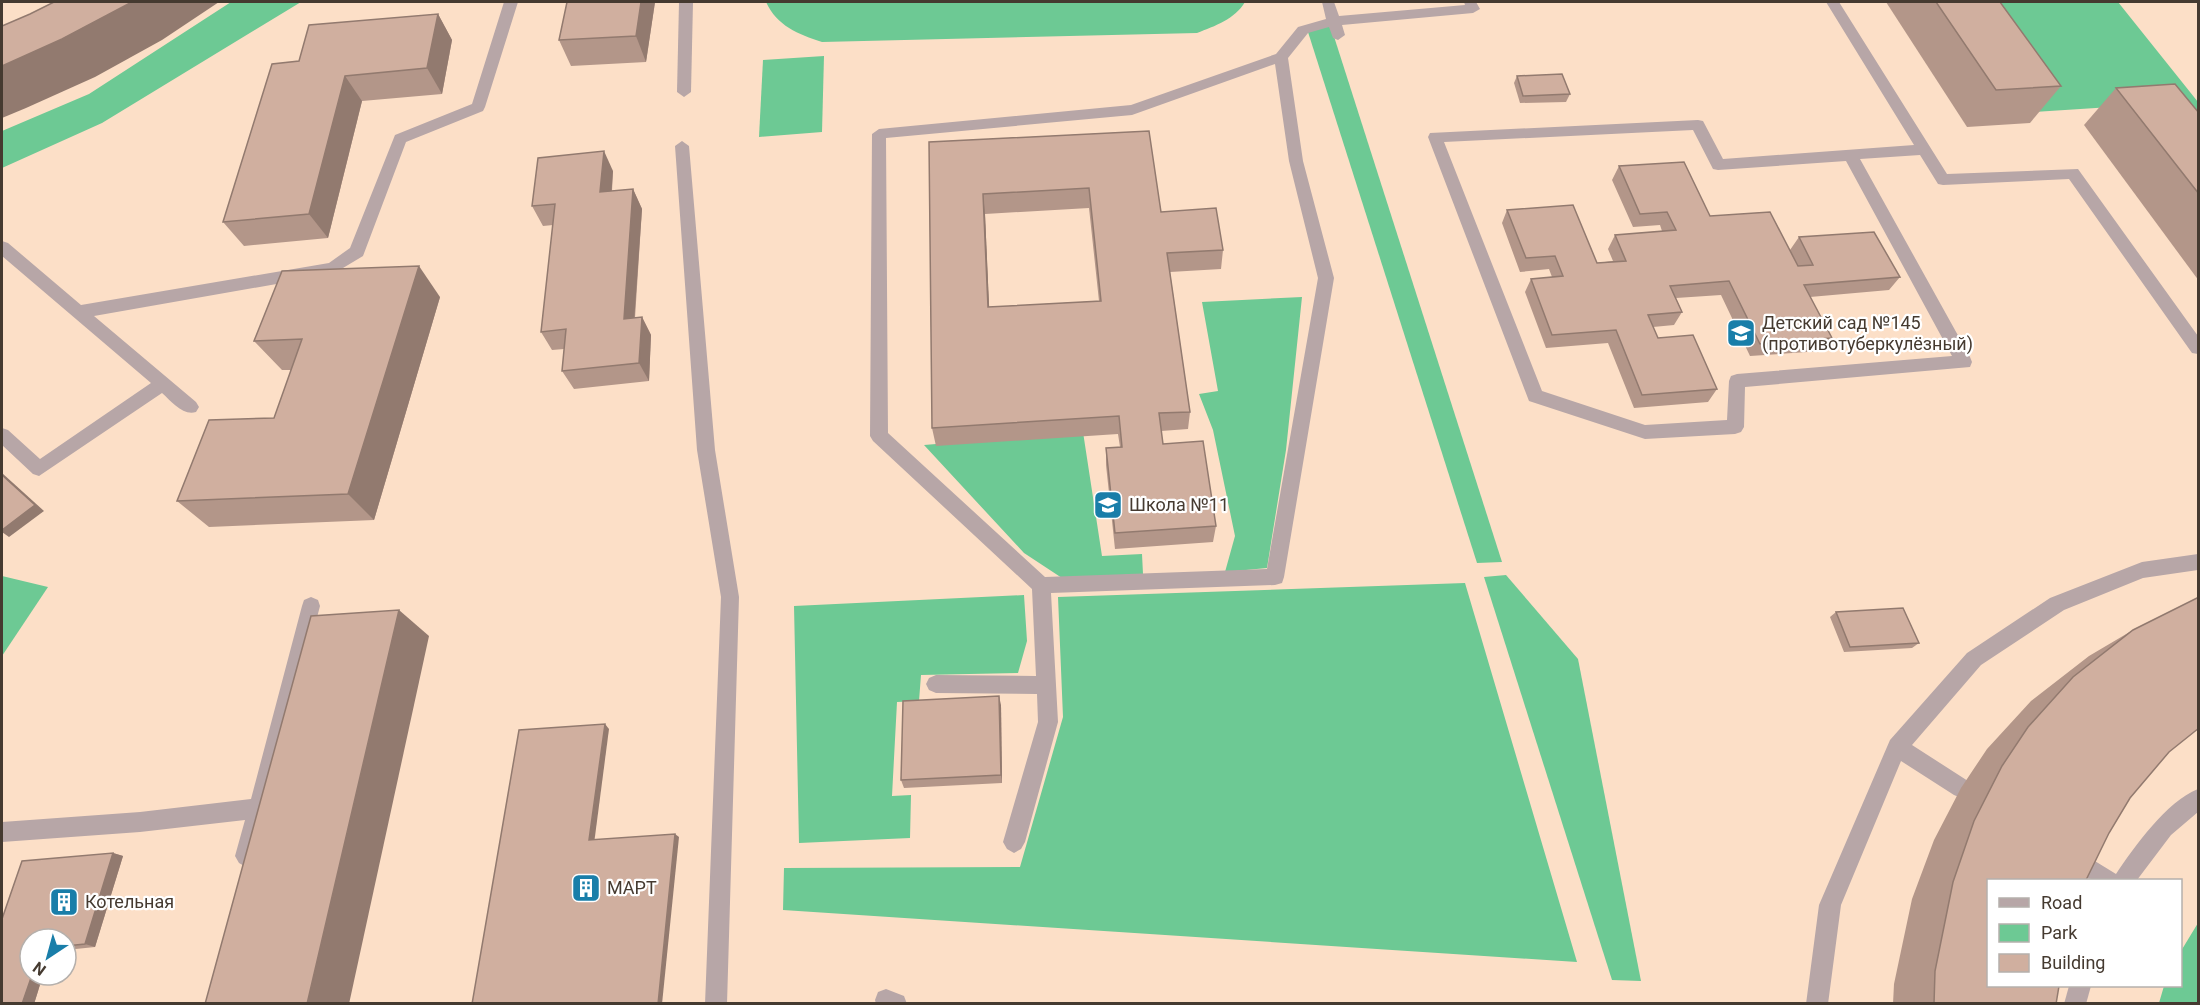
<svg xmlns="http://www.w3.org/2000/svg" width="2200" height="1005" font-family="Roboto,sans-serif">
	<rect width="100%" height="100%" fill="#fcdfc7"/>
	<!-- green -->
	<g fill="#6dc994">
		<polygon points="231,2 301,2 102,123 2,168 2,131 89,94"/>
		<path d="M 766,2 L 1245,2 C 1235,19 1215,26 1197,33 L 822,42 C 798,34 777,26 766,2 Z"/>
		<polygon points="1957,2 2118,2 2198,102 2198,179 2142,105 2034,112"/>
		<polygon points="1330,24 1502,562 1477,563 1308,32"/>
		<polygon points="824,56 822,132 759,137 763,60"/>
		<polygon points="1302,297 1286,450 1267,568 1225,572 1235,536 1213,430 1199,394 1218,391 1202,302"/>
		<polygon points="1083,432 1102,556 1142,554 1143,574 1062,578 1024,553 924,445"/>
		<polygon points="1506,575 1578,659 1641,981 1612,980 1484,577"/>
		<polygon points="2,576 48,587 2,656"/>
		<polygon points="1465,583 1577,962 783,910 784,868 1020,867 1063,717 1058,597"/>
		<polygon points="1024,595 1027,641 1018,673 921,675 919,701 897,702 892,796 911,795 910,838 799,843 794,606"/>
		<polygon points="2198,923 2198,1003 2159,1003 2164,986 2180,986 2181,951"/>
	</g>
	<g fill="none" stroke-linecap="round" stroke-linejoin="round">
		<!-- lane -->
		<g fill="#b7a6a7" fill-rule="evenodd">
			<path d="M 504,2 L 518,2 L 485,107 L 483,111 L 406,142 L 363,256 L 333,274 L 94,316 L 196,402 L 199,407 L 196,412 C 183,416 172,402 162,393 L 39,476 L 33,474 L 2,445 L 2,428 L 8,430 L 40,459 L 151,383 L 2,256 L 2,241 L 8,243 L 81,305 L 329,263 L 350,248 L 395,135 L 472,104 Z"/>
			<path d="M 1322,2 L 1334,2 L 1339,16 L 1465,5 L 1464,2 L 1476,2 L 1480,9 L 1473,13 L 1342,25 L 1345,35 L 1338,40 L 1333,38 L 1329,27 L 1308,33 L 1288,58 L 1303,161 L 1334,278 L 1284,577 L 1282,583 L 1275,585 L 1051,593 L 1058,722 L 1025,842 L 1021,849 L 1014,853 L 1007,849 L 1003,842 L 1038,722 L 1037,694 L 936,693 L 929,690 L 926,684 L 929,678 L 936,675 L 1036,676 L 1032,589 L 873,441 L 870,436 L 872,134 L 879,129 L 1131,105 L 1276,54 L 1298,27 L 1326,19 ZM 1275,64 L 1289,161 L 1318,278 L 1267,569 L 1045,577 L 888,433 L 886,138 L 1132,115 Z"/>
			<path d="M 1826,2 L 1839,2 L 1947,174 L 2078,169 L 2198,336 L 2198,354 L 2192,353 L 2069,179 L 1943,185 L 1938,184 L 1920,155 L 1860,159 L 1970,357 L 1972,362 L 1970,367 L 1745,387 L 1744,427 L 1741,432 L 1735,434 L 1645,439 L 1529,401 L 1428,137 L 1430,133 L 1698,120 L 1703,121 L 1723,159 L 1914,145 ZM 1693,130 L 1713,169 L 1718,170 L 1846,161 L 1952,356 L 1737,374 L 1731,376 L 1729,381 L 1727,420 L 1645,425 L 1542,391 L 1444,142 Z"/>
			<polygon points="682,141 689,146 715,450 739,597 727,1004 705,1004 721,597 697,450 675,146"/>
			<polygon points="2198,554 2198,570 2143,578 2064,610 1981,665 1912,745 1968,781 1971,788 1968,795 1961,798 1954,795 1901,761 1841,905 1828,1004 1806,1004 1819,905 1890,740 1967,653 2050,598 2142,562"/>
			<polygon points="311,597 318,600 320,606 253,863 246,867 239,863 235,856 245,820 140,832 2,842 2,822 140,812 251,799 302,606 304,600"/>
			<path d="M 2198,789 L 2198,812 L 2171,835 L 2137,880 C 2112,880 2073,886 2061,858 L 2065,851 L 2072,847 L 2116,874 C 2135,846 2166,802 2198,789 Z"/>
			<polygon points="2069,986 2091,986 2086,1004 2064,1004"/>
			<polygon points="886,989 904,996 907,1004 876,1004 875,1000 878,992"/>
		</g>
		<!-- street -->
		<polygon fill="#b7a6a7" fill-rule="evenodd" points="679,2 693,2 691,92 684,97 677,92"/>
	</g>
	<!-- wall -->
	<g fill="#b39689" fill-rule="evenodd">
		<polygon points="567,2 655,2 646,62 571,66 559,40"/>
		<polygon points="1886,2 2000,2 2061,86 2030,123 1967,127"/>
		<polygon points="438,14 452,40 442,94 362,101 328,238 244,246 223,222 299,61"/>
		<polygon points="1517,76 1570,94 1566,102 1520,103 1514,83"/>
		<polygon points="2116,88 2199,113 2199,281 2084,125"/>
		<path d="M 1149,131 L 1161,212 L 1223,250 L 1221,269 L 1170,272 L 1190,412 L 1188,429 L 1161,431 L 1163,444 L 1216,526 L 1213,542 L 1115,549 L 1106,465 L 1106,448 L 1120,447 L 1118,434 L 936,446 L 932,428 L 929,142 ZM 1089,208 L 1099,301 L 989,307 L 985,214 Z"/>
		<polygon points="1619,166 1710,216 1790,250 1799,237 1900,277 1889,290 1810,297 1832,338 1821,351 1750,356 1721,295 1676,298 1682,312 1674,325 1653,327 1658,338 1717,389 1708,402 1634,408 1608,343 1546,348 1525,292 1531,279 1552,277 1549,269 1520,272 1502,223 1507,210 1597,263 1613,261 1608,249 1615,235 1662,231 1660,225 1633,227 1612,180"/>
		<polygon points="613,171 612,191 633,189 642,209 635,318 642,317 651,335 649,381 574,389 562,371 564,349 552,350 541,332 553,225 543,226 532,206"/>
		<polygon points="440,297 374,520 209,527 177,501 274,418 291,370 282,370 254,341"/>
		<polygon points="1836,612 1919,643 1912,648 1844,652 1830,617"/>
		<polygon points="2133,630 1989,880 2056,1004 1893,1004 1894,984 1912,899 1934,840 1961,788 1987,749 2031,701 2089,656"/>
		<polygon points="1001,705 1002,783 904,788 901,780"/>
		<polygon points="113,853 123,856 95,947 66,950 66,939 30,939 43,975 34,1004 2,1004 2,919"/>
	</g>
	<!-- shaded-wall -->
	<g fill="#927a6f">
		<polygon points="132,2 219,2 162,40 95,77 26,108 2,118 2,66"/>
		<polygon points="641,2 655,2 646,62 636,36"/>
		<polygon points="438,14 452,40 442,94 427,68"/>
		<polygon points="345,76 362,101 328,238 309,214"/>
		<polygon points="604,151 613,171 610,212 600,192"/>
		<polygon points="633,189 642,209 633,337 624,319"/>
		<polygon points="983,194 985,214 990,326 988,307"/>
		<polygon points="419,266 440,297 374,520 348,494"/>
		<polygon points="642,317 651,335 649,381 639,363"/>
		<polygon points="2,473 44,511 9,537 2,532"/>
		<polygon points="399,610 429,636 349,1004 307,1004"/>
		<polygon points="999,696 1001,705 1002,783 1001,775"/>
		<polygon points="605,724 609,729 594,844 589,840"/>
		<polygon points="675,834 679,837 662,1004 658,1004"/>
		<polygon points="113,853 123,856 95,947 85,944"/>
		<polygon points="32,975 43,975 34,1004 22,1004"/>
	</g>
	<!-- building -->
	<g fill="#d0af9f" stroke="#927a6f" stroke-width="1.5" fill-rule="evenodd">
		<polygon points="54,2 132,2 62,39 2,66 2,26 30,14"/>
		<polygon points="567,2 641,2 636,36 559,40"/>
		<polygon points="1936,2 2000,2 2061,86 1996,90"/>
		<polygon points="438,14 427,68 345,76 309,214 223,222 272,64 299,61 309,25"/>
		<polygon points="1562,74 1570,94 1523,96 1517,76"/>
		<polygon points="2175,84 2199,113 2199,194 2116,88"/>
		<path d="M 1149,131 L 1161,212 L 1216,208 L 1223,250 L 1167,253 L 1190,412 L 1159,413 L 1163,444 L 1203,441 L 1216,526 L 1115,533 L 1106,448 L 1122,447 L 1119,416 L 932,428 L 929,142 ZM 1089,188 L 1101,301 L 988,307 L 983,194 Z"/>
		<polygon points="604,151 600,192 633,189 624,319 642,317 639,363 562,371 566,329 541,332 555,204 532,206 538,158"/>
		<polygon points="1684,162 1710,216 1770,212 1798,266 1813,265 1799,237 1874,232 1900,277 1804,285 1832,338 1760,344 1729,281 1670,286 1682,312 1648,315 1658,338 1693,335 1717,389 1642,395 1616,330 1552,335 1531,279 1563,276 1555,256 1526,258 1507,210 1573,205 1597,263 1626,261 1615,235 1676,230 1667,212 1640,214 1619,166"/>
		<polygon points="419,266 348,494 177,501 209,420 274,418 302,339 254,341 282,271"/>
		<polygon points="2,475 35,505 2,530"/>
		<polygon points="2199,597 2199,728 2169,752 2130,798 2109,833 2086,880 1989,880 1989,986 2059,986 2056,1004 1934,1004 1935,971 1953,882 1974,821 2002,766 2028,727 2073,677 2133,630"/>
		<polygon points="1903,608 1919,643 1850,647 1836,612"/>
		<polygon points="399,610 307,1004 205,1004 311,616"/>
		<polygon points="999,696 1001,775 901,780 903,701"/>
		<polygon points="605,724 589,840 675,834 658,1004 472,1004 519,730"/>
		<polygon points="113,853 85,944 66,946 66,939 30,939 30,975 32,975 22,1004 2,1004 2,919 22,861"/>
	</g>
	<!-- icons -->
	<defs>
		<g id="school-square" transform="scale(1.5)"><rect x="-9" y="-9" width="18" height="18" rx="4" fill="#197ea9" stroke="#fff"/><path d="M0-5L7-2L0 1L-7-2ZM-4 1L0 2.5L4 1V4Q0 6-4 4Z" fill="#fff"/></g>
		<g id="building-square" transform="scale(1.5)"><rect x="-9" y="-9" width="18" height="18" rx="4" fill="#197ea9" stroke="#fff"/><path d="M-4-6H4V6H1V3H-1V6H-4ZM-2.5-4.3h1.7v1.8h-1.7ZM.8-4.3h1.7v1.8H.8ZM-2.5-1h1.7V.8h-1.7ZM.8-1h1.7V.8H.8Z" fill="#fff"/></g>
	</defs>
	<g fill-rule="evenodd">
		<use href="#school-square" x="1741" y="333"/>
		<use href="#school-square" x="1108" y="505"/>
		<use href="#building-square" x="586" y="888"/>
		<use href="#building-square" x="64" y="902"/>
	</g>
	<g text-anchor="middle" stroke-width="4.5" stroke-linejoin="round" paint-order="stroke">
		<!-- poi labels -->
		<g font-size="18" fill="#453a30" stroke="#fff" text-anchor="start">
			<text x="1762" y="329">Детский сад №145<tspan x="1762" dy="21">(противотуберкулёзный)</tspan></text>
			<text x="1129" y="511">Школа №11</text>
			<text x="607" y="894">МАРТ</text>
			<text x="85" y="908">Котельная</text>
		</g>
	</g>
	<!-- border -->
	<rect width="2200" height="1005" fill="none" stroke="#453a30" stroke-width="6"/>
	<!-- legend -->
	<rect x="1987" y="879" width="195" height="108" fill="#ffffff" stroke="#b5b0ac" stroke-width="1.5"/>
	<rect x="1999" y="898" width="30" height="9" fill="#b7a6a7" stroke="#b5b0ac" stroke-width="1.5"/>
	<text x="2041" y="909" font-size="18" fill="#453a30">Road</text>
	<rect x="1999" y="924" width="30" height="18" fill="#6dc994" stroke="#b5b0ac" stroke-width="1.5"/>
	<text x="2041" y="939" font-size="18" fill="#453a30">Park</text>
	<rect x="1999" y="954" width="30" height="18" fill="#d0af9f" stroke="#b5b0ac" stroke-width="1.5"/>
	<text x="2041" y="969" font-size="18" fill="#453a30">Building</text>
	<!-- north arrow -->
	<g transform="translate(48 957) rotate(216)"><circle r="28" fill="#ffffff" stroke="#b5b0ac" stroke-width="1.5"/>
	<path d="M0-4.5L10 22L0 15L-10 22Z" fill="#197ea9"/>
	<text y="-9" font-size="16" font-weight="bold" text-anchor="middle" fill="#453a30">N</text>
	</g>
</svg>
